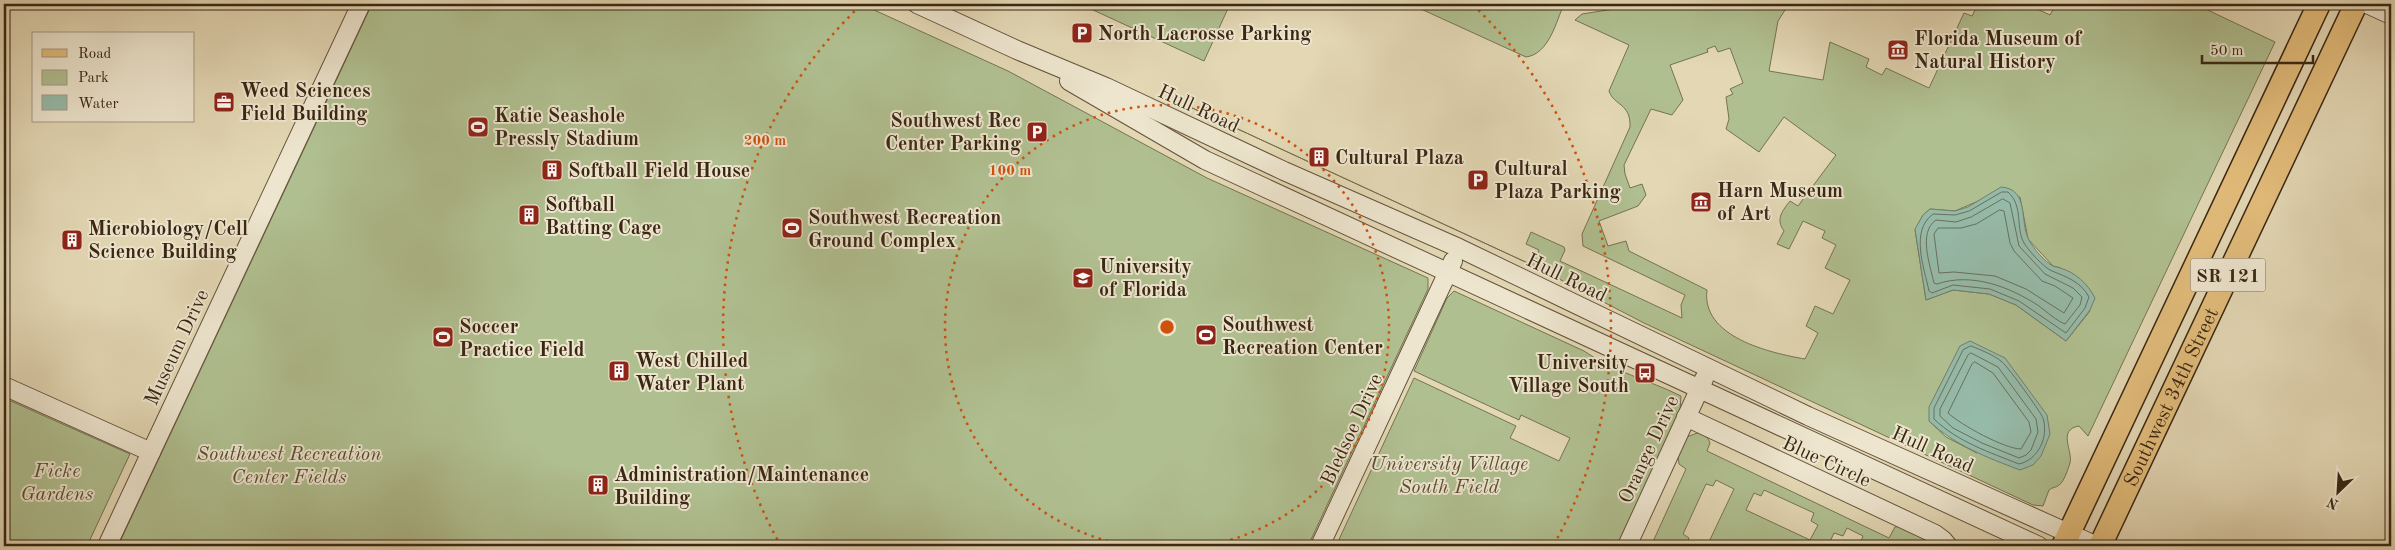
<svg xmlns="http://www.w3.org/2000/svg" width="2395" height="550" font-family="'Old Standard TT',serif">
	<rect width="100%" height="100%" fill="#e3d7b4"/>
	<filter id="stains"><feTurbulence type="fractalNoise" baseFrequency=".004" numOctaves="4"/><feColorMatrix values="0 0 0 0 .2 0 0 0 0 .09 0 0 0 0 .02 0 0 0 .5 -.17"/></filter>
	<radialGradient id="worn" r=".72"><stop offset=".6" stop-color="#630" stop-opacity="0"/><stop offset="1" stop-color="#630" stop-opacity=".3"/></radialGradient>
	<!-- green -->
	<g fill="#b0bf90" stroke="#757352" fill-rule="evenodd">
		<polygon points="372,4 861,4 1008,71 1207,178 1428,278 1428,289 1308,546 118,546"/>
		<polygon points="1080,4 1230,4 1204,61"/>
		<path d="M 1410,4 L 1409,4 L 1564,4 C 1556,22 1549,54 1526,57 Z"/>
		<path d="M 1646,4 L 1666,4 L 1669,10 L 1689,4 L 1773,4 L 1785,10 L 1778,21 L 1769,71 L 1823,80 L 1830,42 L 1869,59 L 1866,67 L 1882,75 L 1886,68 L 1929,88 L 1964,13 L 1972,16 L 1978,4 L 2026,4 L 2050,15 L 2056,4 L 2195,4 L 2275,42 L 2088,436 L 2079,426 C 2057,430 2073,450 2070,463 C 2068,469 2064,482 2059,485 C 2056,488 2052,487 2049,490 L 2043,506 L 2033,505 L 1644,323 L 1532,265 L 1188,106 L 1532,265 L 1539,250 L 1526,244 L 1531,232 L 1564,247 L 1565,250 L 1560,261 L 1682,318 L 1681,305 L 1685,295 L 1583,246 L 1582,234 L 1630,127 C 1631,103 1614,106 1609,91 L 1629,45 L 1575,20 L 1582,14 ZM 1715,46 L 1718,52 L 1730,48 L 1743,83 L 1730,89 L 1733,94 L 1726,97 L 1729,119 L 1726,129 L 1759,152 L 1784,117 L 1836,155 L 1798,206 L 1790,201 C 1783,210 1775,219 1784,231 L 1777,244 L 1789,249 L 1803,221 L 1825,231 L 1822,238 L 1836,245 L 1825,268 L 1850,280 L 1833,314 L 1815,306 L 1806,326 L 1818,333 L 1805,359 C 1770,353 1701,337 1707,290 L 1629,251 L 1626,241 L 1608,246 L 1599,221 L 1638,206 L 1646,195 L 1642,184 L 1630,188 L 1625,174 L 1624,165 L 1651,109 L 1672,115 L 1683,100 L 1670,65 L 1708,52 L 1707,49 ZM 2020,197 L 2028,239 L 2053,266 L 2061,268 L 2090,311 L 2066,341 L 2016,305 L 1989,294 L 1953,290 L 1926,300 L 1915,230 L 1923,215 L 1930,209 L 1955,211 L 1983,199 ZM 1929,421 L 1977,453 L 1946,437 Z"/>
		<path d="M 1454,291 L 1584,351 C 1614,372 1649,380 1681,396 L 1680,411 L 1617,546 L 1336,546 L 1414,378 L 1516,426 L 1510,438 L 1559,461 L 1570,438 L 1521,415 L 1519,420 L 1414,371 L 1447,298 Z"/>
		<polygon points="4,398 130,454 87,546 4,546"/>
		<path d="M 1697,433 C 1704,433 1708,437 1710,443 L 1707,451 L 1889,538 L 1895,527 L 1900,526 L 1935,542 L 1937,546 L 1859,546 L 1863,536 L 1847,528 L 1843,536 L 1834,533 L 1828,546 L 1707,546 L 1734,489 L 1716,480 L 1713,486 L 1706,484 L 1683,534 L 1689,538 L 1687,546 L 1651,546 L 1686,469 L 1679,464 L 1678,456 L 1687,437 ZM 1764,490 L 1814,513 L 1811,521 L 1818,525 L 1810,540 L 1746,510 L 1754,493 L 1761,496 Z"/>
	</g>
	<!-- water -->
	<g fill="#96baa8" stroke="#717f6c">
		<path d="M 2001,187 C 2030,189 2019,222 2029,240 C 2033,248 2045,262 2053,266 C 2054,267 2059,267 2060,268 C 2075,272 2088,284 2095,298 L 2090,310 L 2066,341 L 2016,305 L 1989,294 L 1953,290 L 1926,300 L 1915,229 L 1923,215 L 1930,209 L 1955,211 L 1968,207 Z"/>
		<path d="M 1970,341 L 2005,358 L 2047,415 L 2050,434 L 2041,456 L 2033,465 L 2020,470 C 1986,457 1956,446 1929,421 L 1929,407 L 1960,346 Z"/>
	</g>
	<g fill="none" stroke-linecap="round" stroke-linejoin="round">
		<!-- shore -->
		<g stroke="#68705e" stroke-width="1">
			<path d="M 2002,192 L 2008,192 C 2024,207 2015,227 2024,243 C 2029,251 2043,267 2052,271 C 2067,277 2081,282 2089,297 L 2085,308 L 2066,333 L 2019,301 L 1990,289 L 1953,285 L 1932,293 L 1929,291 C 1924,267 1910,231 1933,214 L 1955,215 L 1969,211 Z"/>
			<path d="M 2003,199 L 2010,203 L 2019,246 L 2045,274 L 2073,288 L 2082,297 L 2080,305 L 2065,324 C 2057,321 2047,312 2039,306 C 2010,287 1972,272 1937,284 L 1934,283 C 1930,265 1918,232 1936,220 L 1956,222 L 1971,217 Z"/>
			<polygon points="2000,210 2004,211 2010,243 2014,251 2042,281 2055,286 2073,298 2064,313 2026,289 1995,276 1954,272 1939,273 1934,234 1938,228 1961,228 1976,224"/>
			<path d="M 1971,346 C 1981,350 1994,355 2002,362 C 2009,368 2040,411 2043,418 C 2049,437 2038,460 2019,464 C 1989,452 1958,442 1934,419 L 1934,408 L 1963,350 Z"/>
			<polygon points="1971,353 1998,367 2036,419 2038,432 2031,450 2026,455 2019,458 1982,443 1953,428 1940,416 1940,409 1968,355"/>
			<path d="M 1975,362 L 1993,373 L 2029,422 L 2031,432 L 2021,449 C 2005,449 1961,425 1948,413 L 1972,364 Z"/>
		</g>
		<!-- minor casing -->
		<g stroke="#64533b" stroke-width="20">
			<g id="minor">
				<polyline points="917,4 1017,50 1106,87 1284,171 1459,248 1808,416 2097,546"/>
				<polyline points="2367,4 2391,15"/>
				<polyline points="1069,81 1205,160 2039,546"/>
				<polyline points="4,386 151,452"/>
				<polyline points="1686,417 1935,534 1943,540 1948,546"/>
				<polyline points="107,546 361,4"/>
				<polyline points="1320,546 1453,261"/>
				<polyline points="1627,546 1704,379"/>
			</g>
		</g>
		<!-- major casing -->
		<g stroke="#3a2713" stroke-width="25">
			<g id="major">
				<polyline points="2063,546 2319,4"/>
				<path id="s1" d="M 2100,546 L 2356,4"/>
			</g>
		</g>
		<!-- minor -->
		<use href="#minor" stroke="#ede5ce" stroke-width="18"/>
		<!-- major -->
		<use href="#major" stroke="#e2bc7a" stroke-width="22"/>
	</g>
	<!-- distance rings -->
	<g fill="none" stroke="#ce520d" stroke-width="2.5" stroke-dasharray="2.5 5">
		<path d="M1130 546A222 222 0 1 1 1204 546"/>
		<path d="M781 546A444 444 0 0 1 861 5M1473 5A444 444 0 0 1 1553 546"/>
	</g>
	<!-- icons -->
	<defs>
		<g id="parking-square" transform="scale(1.125)"><rect x="-9" y="-9" width="18" height="18" rx="4" fill="#8f2418" stroke="#ede5ce"/><path d="M-3.5-5.5H1a3.5 3.5 0 0 1 0 7H-1V5.5H-3.5ZM-1-3.4V-.6H.8a1.4 1.4 0 0 0 0-2.8Z" fill="#fff"/></g>
		<g id="museum-square" transform="scale(1.125)"><rect x="-9" y="-9" width="18" height="18" rx="4" fill="#8f2418" stroke="#ede5ce"/><path d="M0-6L6-3V-2H-6V-3ZM-5-1h2V3h-2ZM-1-1h2V3h-2ZM3-1h2V3H3ZM-6 4H6V6H-6Z" fill="#fff"/></g>
		<g id="office-square" transform="scale(1.125)"><rect x="-9" y="-9" width="18" height="18" rx="4" fill="#8f2418" stroke="#ede5ce"/><path d="M-6-3h4V-5.5h4V-3h4V5H-6ZM-1-4.5V-3h2v-1.5ZM-6 0V1H6V0Z" fill="#fff"/></g>
		<g id="stadium-square" transform="scale(1.125)"><rect x="-9" y="-9" width="18" height="18" rx="4" fill="#8f2418" stroke="#ede5ce"/><path d="M0-5a6.5 5 0 1 0 0 10a6.5 5 0 1 0 0-10ZM-3.5-1.8h7v3.6h-7Z" fill="#fff"/></g>
		<g id="building-square" transform="scale(1.125)"><rect x="-9" y="-9" width="18" height="18" rx="4" fill="#8f2418" stroke="#ede5ce"/><path d="M-4-6H4V6H1V3H-1V6H-4ZM-2.5-4.3h1.7v1.8h-1.7ZM.8-4.3h1.7v1.8H.8ZM-2.5-1h1.7V.8h-1.7ZM.8-1h1.7V.8H.8Z" fill="#fff"/></g>
		<g id="university-square" transform="scale(1.125)"><rect x="-9" y="-9" width="18" height="18" rx="4" fill="#8f2418" stroke="#ede5ce"/><path d="M0-5L7-2L0 1L-7-2ZM-4 1L0 2.5L4 1V4Q0 6-4 4Z" fill="#fff"/></g>
		<g id="bus-square" transform="scale(1.125)"><rect x="-9" y="-9" width="18" height="18" rx="4" fill="#8f2418" stroke="#ede5ce"/><path d="M-5-6H5V4H4V6H2V4H-2V6H-4V4H-5ZM-3.5-4V0h7V-4ZM-3.5 1.2v1.5H-2V1.2ZM2 1.2v1.5H3.5V1.2Z" fill="#fff"/></g>
	</defs>
	<g fill-rule="evenodd">
		<use href="#parking-square" x="1082" y="33"/>
		<use href="#museum-square" x="1898" y="50"/>
		<use href="#office-square" x="224" y="102"/>
		<use href="#stadium-square" x="478" y="127"/>
		<use href="#parking-square" x="1037" y="132"/>
		<use href="#building-square" x="1319" y="157"/>
		<use href="#building-square" x="552" y="170"/>
		<use href="#parking-square" x="1478" y="180"/>
		<use href="#museum-square" x="1701" y="202"/>
		<use href="#building-square" x="529" y="215"/>
		<use href="#stadium-square" x="792" y="228"/>
		<use href="#building-square" x="72" y="240"/>
		<use href="#university-square" x="1083" y="278"/>
		<use href="#stadium-square" x="1206" y="335"/>
		<use href="#stadium-square" x="443" y="337"/>
		<use href="#building-square" x="619" y="371"/>
		<use href="#bus-square" x="1645" y="373"/>
		<use href="#building-square" x="598" y="485"/>
	</g>
	<g text-anchor="middle" stroke-width="4" stroke-linejoin="round" paint-order="stroke">
		<!-- shield labels -->
		<rect fill="#ede5ce" stroke="#70604b" stroke-width="1" x="2190.5" y="258.5" width="75" height="33" rx="4"/>
		<g font-size="19" font-weight="bold" fill="#3a2713">
			<text x="2228" y="282">SR 121</text>
		</g>
		<!-- poi labels -->
		<g font-size="20" font-weight="bold" fill="#3a2713" stroke="#ede5ce" text-anchor="start">
			<text x="1098" y="40">North Lacrosse Parking</text>
			<text x="1914" y="45">Florida Museum of<tspan x="1914" dy="23">Natural History</tspan></text>
			<text x="240" y="97">Weed Sciences<tspan x="240" dy="23">Field Building</tspan></text>
			<text x="494" y="122">Katie Seashole<tspan x="494" dy="23">Pressly Stadium</tspan></text>
			<text x="1021" y="127" text-anchor="end">Southwest Rec<tspan x="1021" dy="23">Center Parking</tspan></text>
			<text x="1335" y="164">Cultural Plaza</text>
			<text x="1494" y="175">Cultural<tspan x="1494" dy="23">Plaza Parking</tspan></text>
			<text x="568" y="177">Softball Field House</text>
			<text x="1717" y="197">Harn Museum<tspan x="1717" dy="23">of Art</tspan></text>
			<text x="545" y="211">Softball<tspan x="545" dy="23">Batting Cage</tspan></text>
			<text x="808" y="224">Southwest Recreation<tspan x="808" dy="23">Ground Complex</tspan></text>
			<text x="88" y="235">Microbiology/Cell<tspan x="88" dy="23">Science Building</tspan></text>
			<text x="1099" y="273">University<tspan x="1099" dy="23">of Florida</tspan></text>
			<text x="1222" y="331">Southwest<tspan x="1222" dy="23">Recreation Center</tspan></text>
			<text x="459" y="333">Soccer<tspan x="459" dy="23">Practice Field</tspan></text>
			<text x="635" y="367">West Chilled<tspan x="635" dy="23">Water Plant</tspan></text>
			<text x="1629" y="369" text-anchor="end">University<tspan x="1629" dy="23">Village South</tspan></text>
			<text x="614" y="481">Administration/Maintenance<tspan x="614" dy="23">Building</tspan></text>
		</g>
		<!-- street labels -->
		<g font-size="20" fill="#3a2713" stroke="#ede5ce">
			<text transform="translate(1199 108) rotate(25)" y="7">Hull Road</text>
			<text transform="translate(1567 277) rotate(26)" y="7">Hull Road</text>
			<text transform="translate(176 347) rotate(-65)" y="7">Museum Drive</text>
			<text dy="7" stroke="none"><textPath href="#s1" startOffset="165">Southwest 34th Street</textPath></text>
			<text transform="translate(1351 429) rotate(-65)" y="7">Bledsoe Drive</text>
			<text transform="translate(1648 449) rotate(-65)" y="7">Orange Drive</text>
			<text transform="translate(1933 449) rotate(24)" y="7">Hull Road</text>
			<text transform="translate(1827 461) rotate(25)" y="7">Blue Circle</text>
		</g>
		<!-- park labels -->
		<g font-size="20" font-style="italic" fill="#584d32" stroke="#ede5ce">
			<text x="289" y="460">Southwest Recreation<tspan x="289" dy="23">Center Fields</tspan></text>
			<text x="1449" y="470">University Village<tspan x="1449" dy="23">South Field</tspan></text>
			<text x="57" y="477">Ficke<tspan x="57" dy="23">Gardens</tspan></text>
		</g>
	</g>
	<circle cx="1167" cy="327" r="8" fill="#ce520d" stroke="#ede5ce" stroke-width="2.5"/>
	<g font-size="15" text-anchor="middle" font-weight="bold" fill="#ce520d" stroke="#ede5ce" stroke-width="4" stroke-linejoin="round" paint-order="stroke">
		<text x="765" y="145">200 m</text>
		<text x="1010" y="175">100 m</text>
	</g>
	<!-- margin -->
	<rect width="2395" height="550" fill="none" stroke="#e3d7b4" stroke-width="20"/>
	<rect x="5" y="5" width="2385" height="540" fill="none" stroke="#3a2713" stroke-width="2.5"/>
	<rect x="10" y="10" width="2375" height="530" fill="none" stroke="#3a2713"/>
	<!-- legend -->
	<rect x="32" y="32" width="162" height="90" fill="#ede5ce" stroke="#a59983"/>
	<rect x="42" y="49" width="25" height="8" fill="#e2bc7a" stroke="#a59983"/>
	<text x="78" y="58" font-size="15" fill="#3a2713">Road</text>
	<rect x="42" y="70" width="25" height="15" fill="#b0bf90" stroke="#a59983"/>
	<text x="78" y="82" font-size="15" fill="#3a2713">Park</text>
	<rect x="42" y="95" width="25" height="15" fill="#96baa8" stroke="#a59983"/>
	<text x="78" y="108" font-size="15" fill="#3a2713">Water</text>
	<!-- north arrow -->
	<g transform="translate(2338 492) rotate(205)" stroke="#ede5ce" stroke-width="4" paint-order="stroke">
	<path d="M0-4L9 19L0 12L-9 19Z" fill="#3a2713"/>
	<text y="-8" font-size="14" font-weight="bold" text-anchor="middle" fill="#3a2713">N</text>
	</g>
	<!-- scale -->
	<path d="M2202 55v8h111v-8" fill="none" stroke="#3a2713" stroke-width="2.5"/>
	<text x="2210" y="55" font-size="15" fill="#3a2713" stroke="#ede5ce" stroke-width="4" paint-order="stroke">50 m</text>
	<rect width="100%" height="100%" filter="url(#stains)"/>
	<rect width="100%" height="100%" fill="url(#worn)"/>
</svg>
